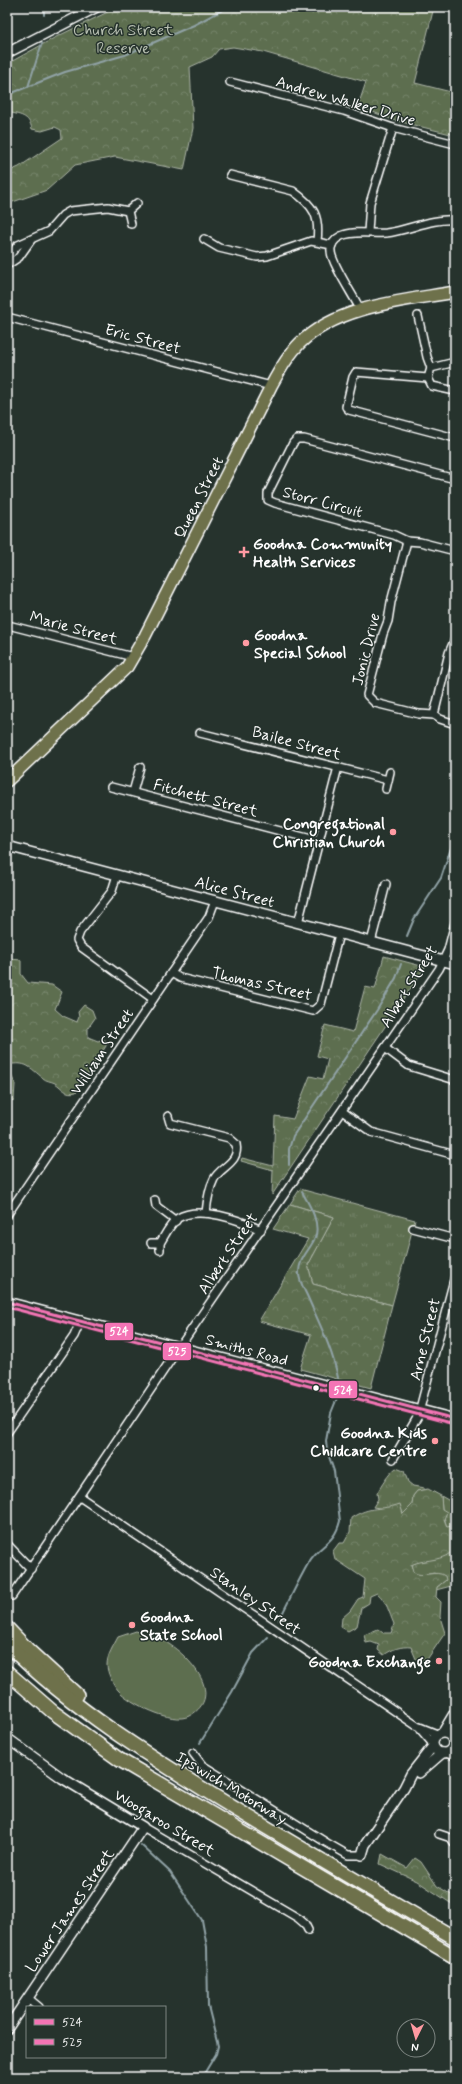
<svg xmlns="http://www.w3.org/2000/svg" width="462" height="2084" font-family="Mynerve,sans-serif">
	<defs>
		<pattern id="grass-tufts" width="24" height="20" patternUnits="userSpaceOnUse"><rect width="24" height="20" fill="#5d6e50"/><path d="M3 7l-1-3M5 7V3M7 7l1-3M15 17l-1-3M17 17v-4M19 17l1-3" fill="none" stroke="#75846a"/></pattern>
		<pattern id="forest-crowns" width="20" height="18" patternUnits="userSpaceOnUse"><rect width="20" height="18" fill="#5d6e50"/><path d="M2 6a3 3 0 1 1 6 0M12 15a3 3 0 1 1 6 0" fill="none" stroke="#75846a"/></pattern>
	</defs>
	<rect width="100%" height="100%" fill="#26332d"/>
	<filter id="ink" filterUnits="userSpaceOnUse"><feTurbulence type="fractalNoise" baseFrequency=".025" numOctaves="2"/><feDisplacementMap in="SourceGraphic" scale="8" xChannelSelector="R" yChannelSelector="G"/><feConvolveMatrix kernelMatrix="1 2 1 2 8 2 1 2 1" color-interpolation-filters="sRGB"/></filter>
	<g filter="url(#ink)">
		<!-- grass -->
		<g fill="url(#grass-tufts)" stroke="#aeb6a8">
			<polygon points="300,1189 415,1220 392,1305 313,1284 308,1265 334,1217 290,1204"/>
			<path d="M 396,1468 L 404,1471 L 408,1482 L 413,1486 L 424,1488 L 424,1490 L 417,1491 L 413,1496 L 412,1505 L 403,1514 L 400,1505 L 386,1509 L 373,1507 L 378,1499 L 377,1493 C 382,1485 388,1474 396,1468 Z"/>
			<polygon points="441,1496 455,1504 455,1528 452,1526 447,1528 442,1509"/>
			<path d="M 455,1545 L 455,1582 L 451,1586 L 436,1590 L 437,1587 L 446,1580 L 434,1573 L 418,1576 L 413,1572 L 411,1565 C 428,1556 443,1564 455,1545 Z"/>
		</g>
		<!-- forest -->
		<g fill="url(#forest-crowns)" stroke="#aeb6a8">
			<path d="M 118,7 L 434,7 L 415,83 L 455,93 L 455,135 L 393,120 L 358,106 L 366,82 L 263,52 L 233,47 L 219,49 L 212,57 L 190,67 L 193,128 L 184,170 L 115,157 L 75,165 L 47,190 L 7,204 L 7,172 L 19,167 L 62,138 L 61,130 L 55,127 L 42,131 L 32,129 C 29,115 20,115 7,112 L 7,64 L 54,38 Z"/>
			<polygon points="384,956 425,967 272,1195 273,1170 241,1161 242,1158 273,1166 275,1116 293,1119 310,1076 323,1079 328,1059 317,1056 325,1025 353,1032 365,987 375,989"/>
			<path d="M 10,959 L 21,960 L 21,974 L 28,983 L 52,985 L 62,992 L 55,1009 L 63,1016 L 77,1022 L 79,1017 L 78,1012 L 84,1005 L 92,1010 L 95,1018 L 88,1028 L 88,1037 L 98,1041 L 103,1039 L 106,1041 L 106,1046 L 76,1092 C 65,1095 63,1088 55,1083 C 51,1081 46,1081 43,1078 C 29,1067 27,1061 7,1065 L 15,1084 L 14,1100 L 8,1102 L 7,1100 L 7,960 Z"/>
			<polygon points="290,1204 334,1217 308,1265 313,1284 392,1305 371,1388 300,1369 311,1335 259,1321 308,1239 273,1229"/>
			<path d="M 428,1489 L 441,1496 L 442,1509 L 447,1512 L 444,1519 L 447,1527 L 452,1526 L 455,1528 C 455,1533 456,1539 455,1544 C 451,1563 424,1558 411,1565 L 413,1572 C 423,1579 435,1569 445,1576 L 446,1580 L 437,1587 L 436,1597 L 441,1602 L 440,1617 L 445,1633 L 426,1661 L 422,1663 L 416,1659 L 411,1647 C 401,1646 392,1649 384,1655 L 378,1650 L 379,1645 L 371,1642 L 366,1643 L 364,1635 L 378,1629 L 383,1633 L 391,1633 L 394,1624 C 389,1613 387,1601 377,1593 L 370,1596 L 369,1603 L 361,1608 L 357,1626 L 348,1631 L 341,1627 L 342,1618 L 350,1611 L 358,1599 L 363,1597 L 365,1579 L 335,1559 L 333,1551 L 339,1543 L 344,1543 L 350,1532 L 351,1518 C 371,1505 380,1511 400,1504 L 403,1514 L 412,1505 L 413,1496 L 417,1491 Z"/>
			<polygon points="382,1854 407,1868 415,1858 421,1862 437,1886 455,1897 455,1906 417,1881 380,1864"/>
		</g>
		<!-- pitch -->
		<path fill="#5d6e50" stroke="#aeb6a8" d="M 136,1631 C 144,1634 154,1636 162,1640 C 186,1652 228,1695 189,1716 C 173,1725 129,1703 118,1690 C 113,1684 107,1673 107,1665 C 107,1655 114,1645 118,1637 Z"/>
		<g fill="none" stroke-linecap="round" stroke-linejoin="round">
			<!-- stream -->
			<g stroke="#91a3a7" stroke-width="2">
				<polyline points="44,7 44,15"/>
				<polyline points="28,87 42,43"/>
				<polyline points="7,95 65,72 125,55 194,25 228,7"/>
				<polyline points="448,856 455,852"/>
				<polyline points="407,936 414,919 441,878 455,836"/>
				<polyline points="289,1165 289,1149 293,1136 377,1010 396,978 401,964"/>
				<path d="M 302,1192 C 309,1204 321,1223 315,1238 C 310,1250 298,1259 299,1274 C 299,1282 306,1292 309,1300 C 320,1325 333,1351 338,1378"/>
				<path d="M 279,1620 C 289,1601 298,1581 309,1562 C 320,1544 334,1545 340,1521 L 334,1471 L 327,1451 L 326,1441 L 331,1413 L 337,1398"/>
				<polyline points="200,1743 232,1692 253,1653 268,1637"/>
				<polyline points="141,1845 170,1872 202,1920 207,1947 208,2006 218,2046 216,2054 202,2077"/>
				<polyline points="7,2075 11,2077"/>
			</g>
			<!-- minor casing -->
			<g stroke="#fff" stroke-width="10">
				<g id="minor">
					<polyline points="230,82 344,111 393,128 455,144"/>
					<path d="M 230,175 L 293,191 C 314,206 320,216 317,241"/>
					<polyline points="131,224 128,211 137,203"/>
					<polyline points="368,232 370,203 393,128"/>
					<polyline points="204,239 219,248 257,257 267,256 311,241 332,245"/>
					<polyline points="7,258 18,245 49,231 63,215 70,211 108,207 128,211"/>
					<polyline points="7,265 19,257 31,240"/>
					<path d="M 361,311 C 355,298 331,263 331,251 C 330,245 335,239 341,236 C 354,230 372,234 386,233 C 410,230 431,218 455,220"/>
					<polyline points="418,316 427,357 431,368"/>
					<polyline points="7,317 271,386"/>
					<polyline points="455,362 431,368 428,378 432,386 455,391"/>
					<polyline points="428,378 356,372 353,377 346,407 349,410 455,438"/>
					<polyline points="455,479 304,439 297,439 293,443 268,493 268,500 275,503 394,535 407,541 420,542 455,551"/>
					<polyline points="407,541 391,602 388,621 383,634 367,695 375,703 419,714 434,715 440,719 455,724"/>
					<polyline points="8,625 133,657"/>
					<polyline points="434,715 449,653 455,639"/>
					<polyline points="200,733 388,780"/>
					<polyline points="111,787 319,841"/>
					<polyline points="386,789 390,772"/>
					<polyline points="133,792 140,767"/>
					<polyline points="117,875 112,891 80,932 77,940 81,947 153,999"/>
					<polyline points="298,923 338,767"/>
					<polyline points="371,942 386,884"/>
					<polyline points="171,973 180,978 313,1011 321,1004 339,934"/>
					<polyline points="385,1048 409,1066 455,1080"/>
					<polyline points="342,1111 371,1132 455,1155"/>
					<path d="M 168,1116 L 170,1123 L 229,1138 L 236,1144 C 240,1163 221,1166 214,1179 C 209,1189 207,1202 206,1213"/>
					<polyline points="155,1200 156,1206 176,1221"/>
					<polyline points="7,1215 209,917 215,901"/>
					<polyline points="413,1228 455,1239"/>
					<polyline points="151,1243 160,1243 160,1250"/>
					<path d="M 160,1243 C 165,1235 170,1224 178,1218 C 199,1205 240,1220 261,1230"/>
					<polyline points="7,1433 74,1336 81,1320"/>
					<polyline points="393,1459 418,1416 455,1276"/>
					<polyline points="80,1497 417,1726 437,1734"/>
					<polyline points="7,1544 31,1569"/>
					<polyline points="12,1596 172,1358 439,969 448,950 455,923"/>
					<polyline points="421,1730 432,1743"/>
					<polyline points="453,1742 455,1744"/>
					<polyline points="193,1753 202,1765 327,1843 348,1855 362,1855"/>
					<polyline points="445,1753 455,1756"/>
					<polyline points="143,1827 298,1918 305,1924 308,1930"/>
					<polyline points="439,1834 451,1838 455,1844"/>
					<polyline points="28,1998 39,2007"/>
				</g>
			</g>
			<!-- tertiary casing -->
			<g stroke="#fff" stroke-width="12">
				<g id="tertiary">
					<polyline points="7,53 97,7"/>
					<polyline points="7,846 455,964"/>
					<polyline points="7,1302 455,1419"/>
					<polyline points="443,1732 455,1712"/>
					<circle cx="443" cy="1743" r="10"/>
					<polyline points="7,1738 62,1778 143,1827 7,2029"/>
					<polyline points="419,1773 442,1753"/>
					<polyline points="362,1855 365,1845 404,1788 411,1774 433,1746"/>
				</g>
			</g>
			<!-- primary casing -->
			<g stroke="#fff" stroke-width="14">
				<path id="primary" d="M 7,781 L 127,667 L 145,636 L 271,386 C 279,371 288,355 300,343 C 339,305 404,301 455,292"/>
			</g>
			<!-- motorway casing -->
			<g stroke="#fff" stroke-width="16">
				<g id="motorway">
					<polyline points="7,1628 29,1651 77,1695"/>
					<path d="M 7,1644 C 75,1712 157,1761 239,1811 C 311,1854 383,1897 455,1938"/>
					<polyline points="7,1672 53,1712 120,1760 455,1957"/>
				</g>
			</g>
			<!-- minor -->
			<use href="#minor" stroke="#26332d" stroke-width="7"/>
			<!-- tertiary -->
			<use href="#tertiary" stroke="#26332d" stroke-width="9"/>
			<!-- primary -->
			<use href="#primary" stroke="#6e714b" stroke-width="11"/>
			<!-- motorway -->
			<use href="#motorway" stroke="#6e714b" stroke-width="13"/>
			<!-- bus-1 casing -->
			<g stroke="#26332d" stroke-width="6">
				<polyline id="bus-1" points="7,1302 455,1419"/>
			</g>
			<!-- bus-2 casing -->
			<g stroke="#26332d" stroke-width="6">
				<polyline id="bus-2" points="7,1307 454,1424"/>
			</g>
			<!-- bus-1 -->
			<use href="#bus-1" stroke="#f474b5" stroke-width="3"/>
			<!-- bus-2 -->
			<use href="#bus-2" stroke="#f474b5" stroke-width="3"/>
		</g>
	</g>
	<!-- markers -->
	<g fill="#ff9aa2" stroke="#26332d" stroke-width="1.5">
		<path d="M242 546h4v4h4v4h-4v4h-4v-4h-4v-4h4z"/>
		<circle cx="246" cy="643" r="4"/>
		<circle cx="393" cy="832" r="4"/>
		<circle cx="435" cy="1441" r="4"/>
		<circle cx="132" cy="1625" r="4"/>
		<circle cx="439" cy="1661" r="4"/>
	</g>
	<circle fill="#fff" stroke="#26332d" stroke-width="1.5" cx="316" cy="1388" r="3.5"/>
	<g text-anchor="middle" stroke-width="3" stroke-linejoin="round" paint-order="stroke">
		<!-- park labels -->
		<g font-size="16" fill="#b6beb0" stroke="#26332d">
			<text x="123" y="35">Church Street<tspan x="123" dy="18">Reserve</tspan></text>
		</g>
		<!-- street labels -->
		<g font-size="16" fill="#fff" stroke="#26332d">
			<text transform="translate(346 100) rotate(16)" y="6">Andrew Walker Drive</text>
			<text transform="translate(143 338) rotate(15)" y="6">Eric Street</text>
			<text transform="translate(198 497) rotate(-63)" y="6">Queen Street</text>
			<text transform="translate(323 501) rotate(15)" y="6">Storr Circuit</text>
			<text transform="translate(74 627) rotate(15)" y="6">Marie Street</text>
			<text transform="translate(365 649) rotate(-76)" y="6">Jonic Drive</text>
			<text transform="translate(297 742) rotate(15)" y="6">Bailee Street</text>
			<text transform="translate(206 797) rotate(15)" y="6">Fitchett Street</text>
			<text transform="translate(235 891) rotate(15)" y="6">Alice Street</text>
			<text transform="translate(262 983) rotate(13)" y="6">Thomas Street</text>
			<text transform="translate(408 986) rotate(-58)" y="6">Albert Street</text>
			<text transform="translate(101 1051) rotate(-56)" y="6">William Street</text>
			<text transform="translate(227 1253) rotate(-56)" y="6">Albert Street</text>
			<text transform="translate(424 1339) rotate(-76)" y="6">Arne Street</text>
			<text transform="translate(247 1349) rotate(15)" y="6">Smiths Road</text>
			<text transform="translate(256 1600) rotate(35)" y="6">Stanley Street</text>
			<text transform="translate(232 1787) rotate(31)" y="6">Ipswich Motorway</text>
			<text transform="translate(165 1822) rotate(31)" y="6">Woogaroo Street</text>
			<text transform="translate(69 1910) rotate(-56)" y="6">Lower James Street</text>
		</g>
		<!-- poi labels -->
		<g font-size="16" font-weight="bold" fill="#fff" stroke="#26332d" text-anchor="start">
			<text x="253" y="549">Goodna Community<tspan x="253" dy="18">Health Services</tspan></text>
			<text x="254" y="640">Goodna<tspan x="254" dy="18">Special School</tspan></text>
			<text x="385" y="829" text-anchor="end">Congregational<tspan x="385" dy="18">Christian Church</tspan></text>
			<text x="427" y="1438" text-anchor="end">Goodna Kids<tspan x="427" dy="18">Childcare Centre</tspan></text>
			<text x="140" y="1622">Goodna<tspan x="140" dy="18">State School</tspan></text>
			<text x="431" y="1667" text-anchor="end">Goodna Exchange</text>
		</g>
	</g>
	<g stroke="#26332d" stroke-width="1.5">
		<rect x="104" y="1322" width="30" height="19" rx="4" fill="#f474b5"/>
		<rect x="162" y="1342" width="30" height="19" rx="4" fill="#f474b5"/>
		<rect x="328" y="1380" width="30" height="19" rx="4" fill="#f474b5"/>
	</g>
	<g font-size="11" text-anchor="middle" font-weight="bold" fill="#fff">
		<text x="119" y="1335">524</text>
		<text x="177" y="1355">525</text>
		<text x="343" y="1394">524</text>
	</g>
	<!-- margin -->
	<rect width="462" height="2084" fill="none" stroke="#26332d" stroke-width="24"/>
	<rect x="12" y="12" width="438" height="2060" fill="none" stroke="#fff" stroke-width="1.5" filter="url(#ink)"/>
	<!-- legend -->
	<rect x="26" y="2006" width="140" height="52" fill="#26332d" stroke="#7d8581"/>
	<rect x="34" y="2019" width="20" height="6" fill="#f474b5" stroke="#7d8581"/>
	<text x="62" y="2026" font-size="12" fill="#ffffff">524</text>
	<rect x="34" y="2039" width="20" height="6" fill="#f474b5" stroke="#7d8581"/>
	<text x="62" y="2046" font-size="12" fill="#ffffff">525</text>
	<!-- north arrow -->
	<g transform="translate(416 2038) rotate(185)"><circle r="19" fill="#26332d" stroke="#7d8581"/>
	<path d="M0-3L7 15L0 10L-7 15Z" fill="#ff9aa2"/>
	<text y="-6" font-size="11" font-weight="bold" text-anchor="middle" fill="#ffffff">N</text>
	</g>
</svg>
